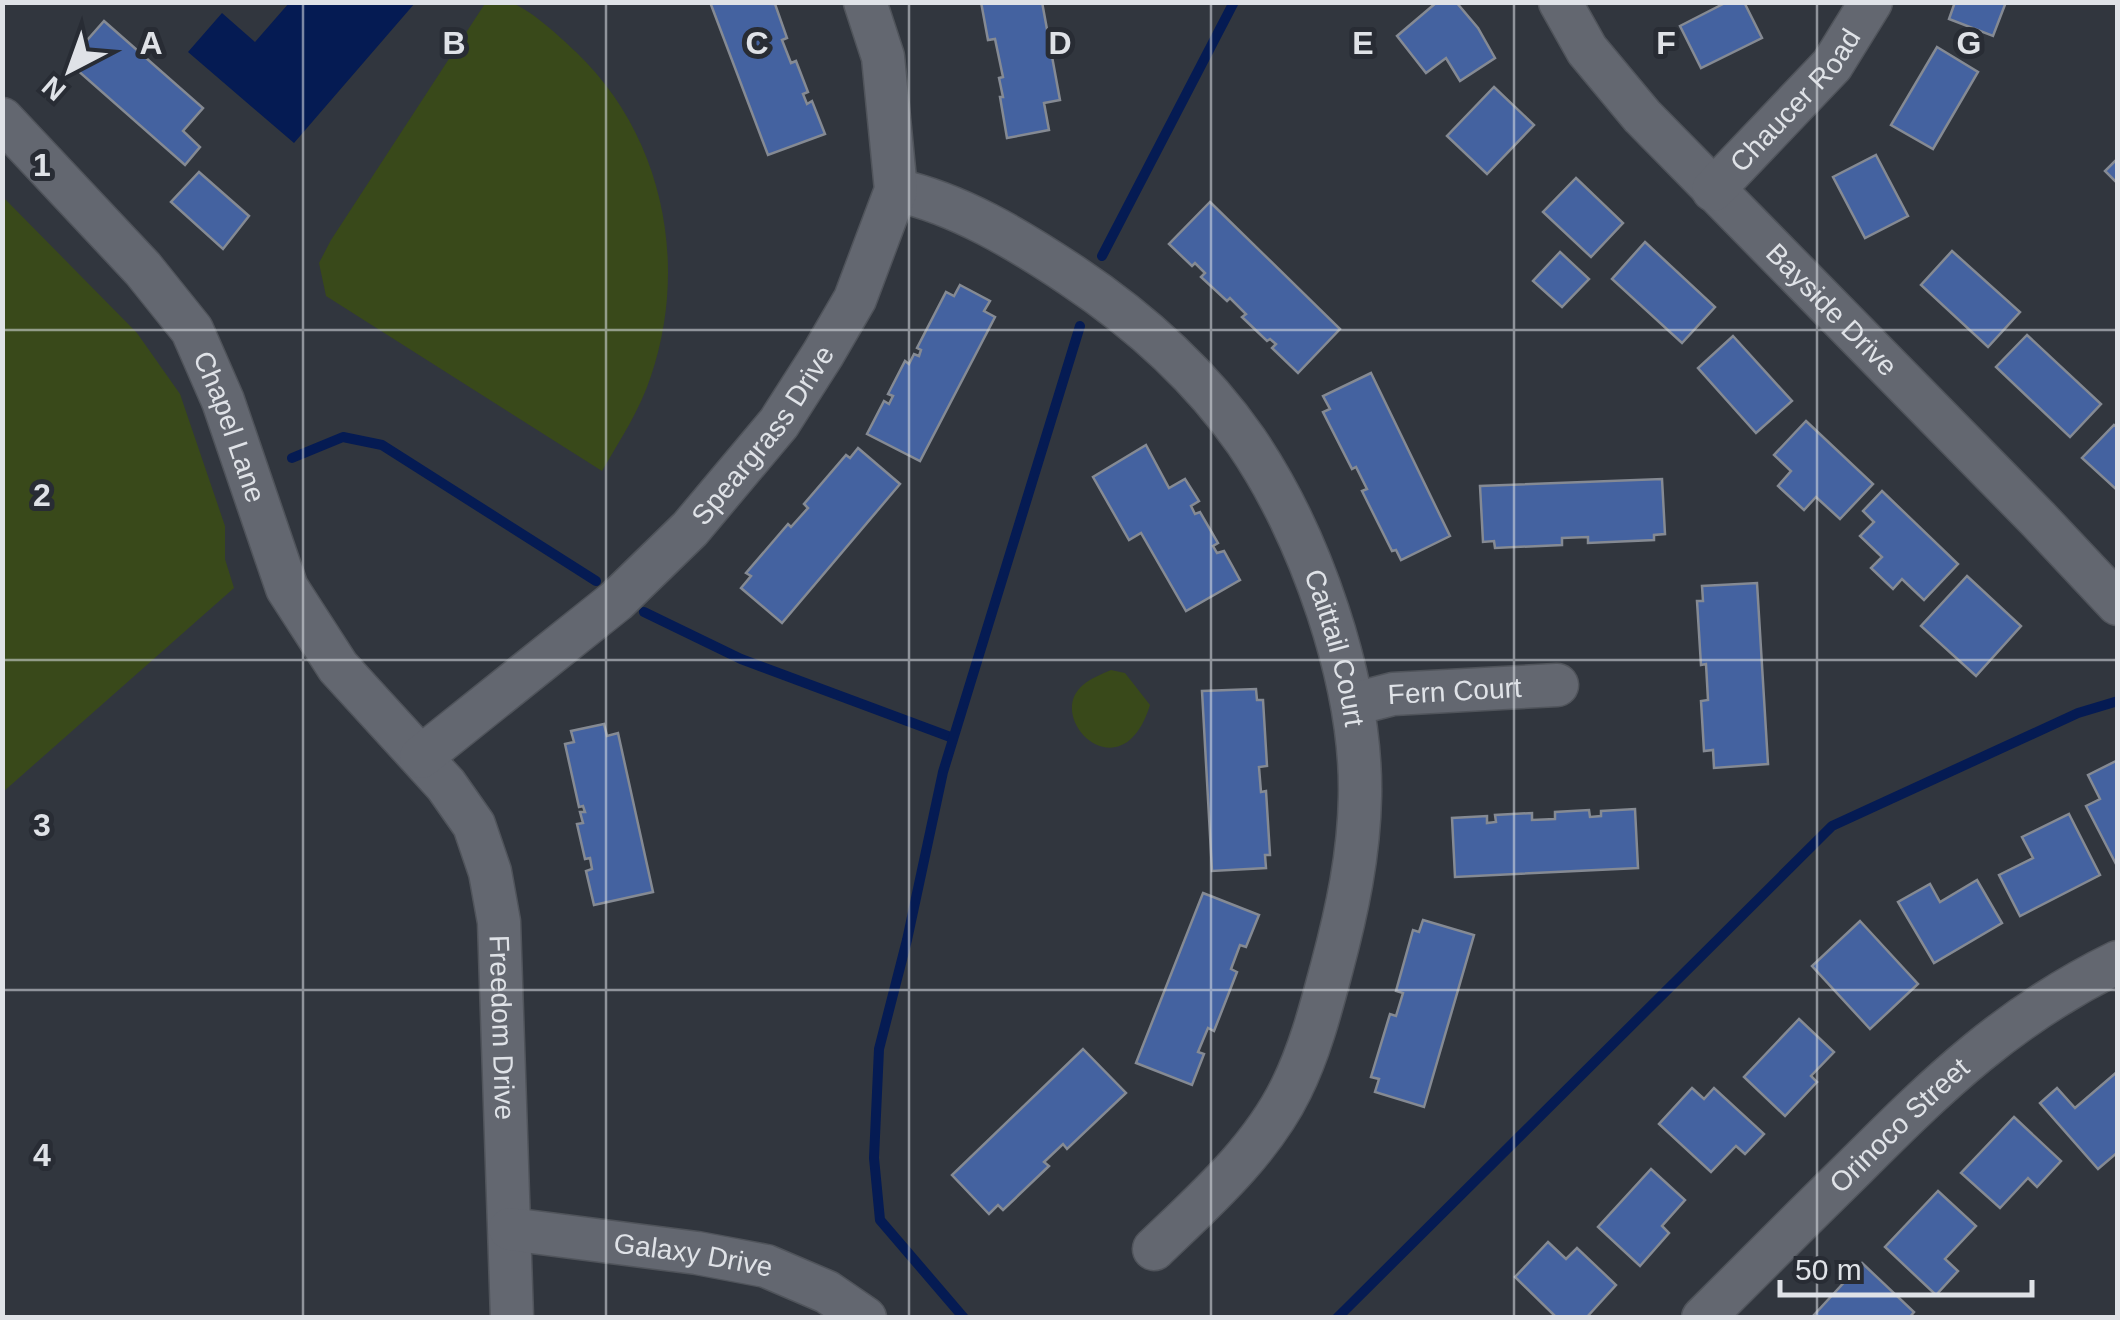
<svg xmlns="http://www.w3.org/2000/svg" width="2120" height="1320" font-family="Arial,sans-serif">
	<rect width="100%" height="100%" fill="#31363e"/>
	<!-- green -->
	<g fill="#39491a">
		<path d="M 486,2 C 493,2 502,1 508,2 C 529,7 561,38 576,52 C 663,135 689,263 651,376 C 640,410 620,440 602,471 L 326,296 L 319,263 L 331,240 Z"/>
		<polygon points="3,197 137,333 180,394 225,526 225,559 234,588 3,792"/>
		<path d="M 1111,670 L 1125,673 L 1150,705 C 1122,796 1043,718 1083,685 C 1091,678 1102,674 1111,670 Z"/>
	</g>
	<!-- water -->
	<polygon fill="#051b53" points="289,3 415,3 294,143 188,52 222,13 255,42"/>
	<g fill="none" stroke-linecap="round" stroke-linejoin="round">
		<!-- stream -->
		<g stroke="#051b53" stroke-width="10">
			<polyline points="1102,256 1234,2"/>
			<polyline points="292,458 343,437 382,445 596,581"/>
			<polyline points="644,612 741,659 953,738"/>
			<polyline points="964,1318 880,1220 874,1158 879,1049 907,940 943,772 1080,326"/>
			<polyline points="1337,1318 1832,826 2078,713 2118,701"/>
		</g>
	</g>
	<!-- building -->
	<g fill="#4462a0" stroke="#858a93" stroke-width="2.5">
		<polygon points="710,2 775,4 787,38 782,40 791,63 796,61 808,92 803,94 807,104 812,101 825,134 768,155"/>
		<polygon points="981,2 1042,2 1060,100 1044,103 1049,130 1007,138 1000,97 1003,97 999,78 1003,77 995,39 988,40"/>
		<polygon points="1437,2 1456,2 1478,28 1495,58 1460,81 1446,58 1426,73 1397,36"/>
		<polygon points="1727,2 1744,2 1762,38 1701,68 1680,26"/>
		<polygon points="1955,2 2006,2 1993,36 1949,19"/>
		<polygon points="104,21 203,108 183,131 200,147 185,165 68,62"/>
		<polygon points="1937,47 1978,72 1933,149 1891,125"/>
		<polygon points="1494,87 1534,125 1487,174 1447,136"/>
		<polygon points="1876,155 1908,216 1865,238 1833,177"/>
		<polygon points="2118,158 2118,184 2105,171"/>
		<polygon points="199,172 249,216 223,249 171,202"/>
		<polygon points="1576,178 1623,223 1591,257 1543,212"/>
		<polygon points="1210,202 1340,329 1298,373 1272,348 1276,344 1270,339 1267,341 1242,317 1246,314 1230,298 1227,301 1201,277 1205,273 1195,263 1192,266 1169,244"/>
		<polygon points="1645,242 1715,307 1682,343 1612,279"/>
		<polygon points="1952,251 2020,312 1988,347 1921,285"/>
		<polygon points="1560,252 1589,279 1562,307 1533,281"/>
		<polygon points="960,285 990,301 984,311 995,317 920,461 867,434 884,401 889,404 893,396 888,394 905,361 909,364 914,354 919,356 921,350 917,348 946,292 954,296"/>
		<polygon points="2027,335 2101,404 2070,437 1996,367"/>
		<polygon points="1733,336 1792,401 1756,433 1698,368"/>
		<polygon points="1371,373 1450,536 1401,560 1396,550 1392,551 1362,491 1367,489 1356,467 1352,469 1323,412 1330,409 1323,396"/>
		<polygon points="1806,421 1873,484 1840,519 1816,497 1804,510 1778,486 1791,471 1774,455"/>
		<polygon points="2114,425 2118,428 2118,491 2082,458"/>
		<polygon points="1146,445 1169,488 1185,479 1199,501 1191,506 1195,514 1200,512 1218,543 1213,546 1217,553 1224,551 1240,580 1186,611 1141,533 1129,540 1093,477"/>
		<polygon points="858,448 900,484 782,623 741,588 751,576 746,573 788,524 791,527 808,508 804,504 846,455 850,458"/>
		<polygon points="1662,479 1665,534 1654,535 1654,540 1588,543 1588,537 1562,538 1562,545 1495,548 1494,541 1483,542 1480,486"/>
		<polygon points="1882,491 1958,564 1924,600 1902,579 1893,589 1871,568 1882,557 1860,536 1874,522 1863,511"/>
		<polygon points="1967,576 2021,626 1976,676 1921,626"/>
		<polygon points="1757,583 1768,764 1714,768 1713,750 1704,751 1701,701 1708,700 1706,664 1701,665 1697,601 1703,601 1702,586"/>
		<polygon points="1256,689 1257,700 1263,700 1267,766 1259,767 1261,792 1266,791 1270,855 1265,855 1266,868 1212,871 1202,691"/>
		<polygon points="604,724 607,736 618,733 653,892 594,905 586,871 592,869 590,858 585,859 577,824 583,823 580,812 585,812 583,806 579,807 565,744 574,742 571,731"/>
		<polygon points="2118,760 2118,868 2086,806 2100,799 2088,775"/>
		<polygon points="1635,809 1638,868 1455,877 1452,818 1487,816 1487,823 1496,822 1495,815 1532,813 1532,820 1555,819 1555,812 1589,810 1590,817 1601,816 1601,811"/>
		<polygon points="2069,814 2100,875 2020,916 1999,875 2033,858 2022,837"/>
		<polygon points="1977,880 2002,923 1934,963 1898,902 1930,884 1940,902"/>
		<polygon points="1203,893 1259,915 1246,947 1240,945 1231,969 1237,972 1214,1031 1208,1028 1198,1052 1204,1054 1192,1085 1136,1063"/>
		<polygon points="1423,920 1474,935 1424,1107 1375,1092 1379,1079 1371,1077 1390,1014 1396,1016 1403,993 1396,991 1413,930 1419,932"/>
		<polygon points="1860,921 1918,984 1870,1029 1812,966"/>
		<polygon points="1799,1019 1834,1052 1811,1076 1817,1082 1785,1116 1744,1077"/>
		<polygon points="1083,1049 1126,1093 1067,1149 1063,1144 1044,1162 1049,1166 1003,1210 998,1205 989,1214 952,1175"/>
		<polygon points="2118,1071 2118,1152 2098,1169 2040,1103 2057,1088 2075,1108"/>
		<polygon points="1692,1088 1704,1099 1714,1088 1764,1134 1745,1154 1736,1146 1711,1172 1659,1124"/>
		<polygon points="2014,1117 2061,1161 2037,1187 2028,1178 2000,1208 1961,1173"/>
		<polygon points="1651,1169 1685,1200 1662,1226 1669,1233 1640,1266 1598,1227"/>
		<polygon points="1938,1191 1976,1226 1945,1259 1958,1271 1936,1295 1885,1247"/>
		<polygon points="1548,1242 1566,1259 1577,1248 1616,1285 1586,1318 1557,1318 1515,1277"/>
		<polygon points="1862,1263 1914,1312 1909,1318 1817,1318 1814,1315"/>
	</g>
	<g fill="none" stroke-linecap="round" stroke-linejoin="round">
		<!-- minor casing -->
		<g stroke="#50545b" stroke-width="45">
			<g id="minor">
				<path id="s1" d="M 1560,2 L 1587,50 L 1642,116 L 2038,519 L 2118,604"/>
				<path id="s2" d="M 2,119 L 143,269 L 192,330 L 223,401 L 287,588 L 338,667 L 446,785 L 474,825 L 490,872 L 499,922 L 512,1318"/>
				<path id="s3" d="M 896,190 C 959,204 1017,239 1071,275 C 1137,319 1200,375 1246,441 C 1310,535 1362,682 1360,796 C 1359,855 1347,911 1332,967 C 1321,1008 1310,1051 1291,1089 C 1260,1152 1204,1201 1154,1249"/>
				<path id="s4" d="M 1713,190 L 1832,65 L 1871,2"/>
				<path id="s5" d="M 1354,704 L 1393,694 L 1557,685"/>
				<path id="s6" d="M 421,757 L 616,601 L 690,529 L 779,423 L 823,354 L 855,299 L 896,190 L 883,57 L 865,2"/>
				<path id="s7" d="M 510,1229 L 697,1253 L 766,1266 L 827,1292 L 865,1318"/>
				<path id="s8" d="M 1703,1318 C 1754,1267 1804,1217 1855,1167 C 1939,1083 2009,1015 2118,962"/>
			</g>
		</g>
		<!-- minor -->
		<use href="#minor" stroke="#636770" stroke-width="42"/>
	</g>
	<!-- grid -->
	<path fill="none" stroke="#dfe2e7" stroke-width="2.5" stroke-opacity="0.55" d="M 303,2 L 303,1318M 606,2 L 606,1318M 909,2 L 909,1318M 1211,2 L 1211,1318M 1514,2 L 1514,1318M 1817,2 L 1817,1318M 2,330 L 2118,330M 2,660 L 2118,660M 2,990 L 2118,990"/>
	<g text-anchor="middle" stroke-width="10" stroke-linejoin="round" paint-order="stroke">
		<!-- street labels -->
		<g font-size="28" fill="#dfe2e7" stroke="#282c34">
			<text dy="10" stroke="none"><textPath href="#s4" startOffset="122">Chaucer Road</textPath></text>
			<text dy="10" stroke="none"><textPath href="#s1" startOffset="412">Bayside Drive</textPath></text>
			<text dy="10" stroke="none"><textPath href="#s2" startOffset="388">Chapel Lane</textPath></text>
			<text dy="10" stroke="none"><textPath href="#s6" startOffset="472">Speargrass Drive</textPath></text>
			<text dy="10" stroke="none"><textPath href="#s3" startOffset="665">Caittail Court</textPath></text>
			<text dy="10" stroke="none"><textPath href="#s5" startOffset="102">Fern Court</textPath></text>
			<text dy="10" stroke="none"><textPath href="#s2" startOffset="1068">Freedom Drive</textPath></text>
			<text dy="10" stroke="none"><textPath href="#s8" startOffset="275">Orinoco Street</textPath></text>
			<text dy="10" stroke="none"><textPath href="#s7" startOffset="185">Galaxy Drive</textPath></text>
		</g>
	</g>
	<g font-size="32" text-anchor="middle" font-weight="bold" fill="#dfe2e7" stroke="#282c34" stroke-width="10" stroke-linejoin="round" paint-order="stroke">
		<text x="151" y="54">A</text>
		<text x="454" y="54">B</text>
		<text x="757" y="54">C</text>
		<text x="1060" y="54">D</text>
		<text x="1363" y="54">E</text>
		<text x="1666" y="54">F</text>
		<text x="1969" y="54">G</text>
		<text x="42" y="176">1</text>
		<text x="42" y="506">2</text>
		<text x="42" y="836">3</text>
		<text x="42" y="1166">4</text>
	</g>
	<!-- border -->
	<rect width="2120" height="1320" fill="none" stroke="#dfe2e7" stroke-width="10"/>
	<!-- north arrow -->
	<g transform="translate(70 70) rotate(221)" stroke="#282c34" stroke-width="8" paint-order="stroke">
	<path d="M0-8L18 38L0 25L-18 38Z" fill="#dfe2e7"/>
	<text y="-15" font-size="28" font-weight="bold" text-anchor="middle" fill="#dfe2e7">N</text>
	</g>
	<!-- scale -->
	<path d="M1780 1280v15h252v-15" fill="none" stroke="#dfe2e7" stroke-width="5"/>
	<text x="1795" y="1280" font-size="30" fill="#dfe2e7" stroke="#282c34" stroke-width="8" paint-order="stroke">50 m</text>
</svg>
